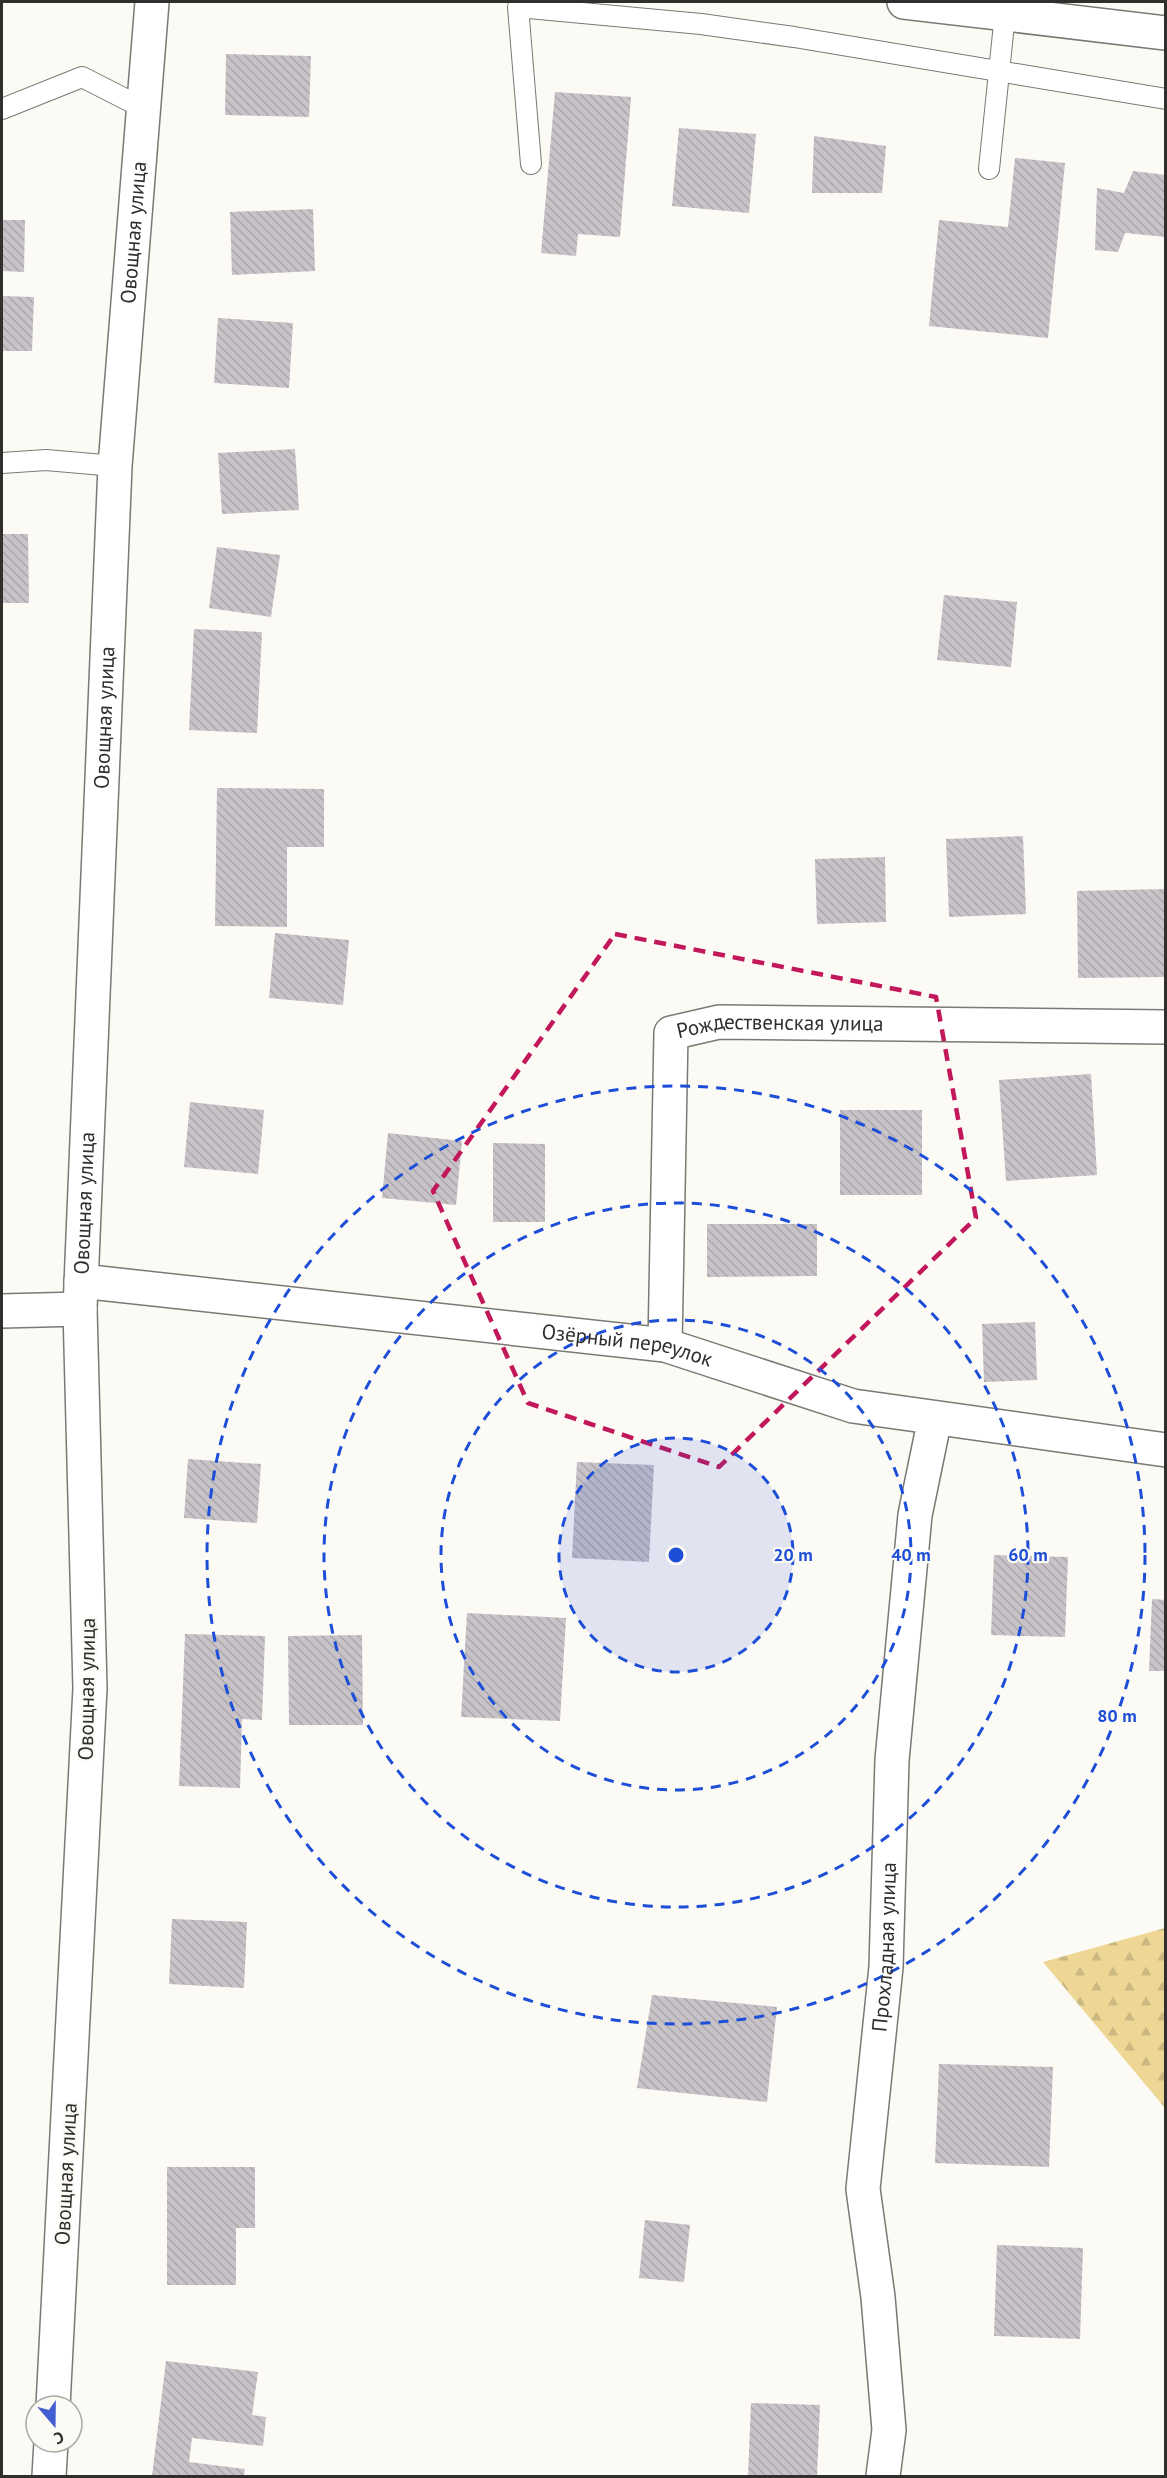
<svg xmlns="http://www.w3.org/2000/svg" width="1167" height="2478" font-family="'PT Sans',sans-serif">
	<defs>
		<pattern id="forest-firs" width="22" height="20" patternUnits="userSpaceOnUse" patternTransform="scale(1.5)"><rect width="22" height="20" fill="#eed795"/><path d="M5 1l3.5 6h-7zM16 11l3.5 6h-7z" fill="#ccb981"/></pattern>
		<pattern id="building-back-hatch" width="6" height="6" patternUnits="userSpaceOnUse" patternTransform="scale(1.5)"><rect width="6" height="6" fill="#c7c3c8"/><path d="M-1 5l2 2M0 0l6 6M5-1l2 2" fill="none" stroke="#aba8ac"/></pattern>
	</defs>
	<rect width="100%" height="100%" fill="#fcfaf4"/>
	<!-- forest -->
	<polygon fill="url(#forest-firs)" points="1165,1928 1166,1928 1165,2108 1043,1962"/>
	<!-- building -->
	<g fill="url(#building-back-hatch)">
		<polygon points="226,54 311,56 309,117 225,115"/>
		<polygon points="555,92 631,97 620,237 578,234 576,256 541,253"/>
		<polygon points="679,128 756,134 749,213 672,206"/>
		<polygon points="814,136 886,146 882,193 812,193"/>
		<polygon points="1015,158 1065,163 1048,338 929,326 939,220 1008,227"/>
		<polygon points="1133,171 1166,175 1166,237 1125,233 1118,252 1095,250 1097,188 1124,193"/>
		<polygon points="313,209 315,271 232,275 230,212"/>
		<polygon points="2,220 25,220 24,272 2,271"/>
		<polygon points="2,296 34,297 32,351 2,351"/>
		<polygon points="218,318 293,323 289,388 214,383"/>
		<polygon points="295,449 299,510 222,514 218,453"/>
		<polygon points="2,534 28,534 29,603 2,603"/>
		<polygon points="217,547 280,555 271,617 209,608"/>
		<polygon points="944,595 1017,602 1011,667 937,660"/>
		<polygon points="194,629 262,632 257,733 189,730"/>
		<polygon points="217,788 324,789 324,847 287,847 287,927 215,926"/>
		<polygon points="1023,836 1026,914 949,917 946,839"/>
		<polygon points="885,857 886,922 817,924 815,859"/>
		<polygon points="1166,889 1166,977 1078,978 1077,891"/>
		<polygon points="275,933 349,940 343,1005 269,998"/>
		<polygon points="1091,1074 1097,1175 1006,1181 999,1080"/>
		<polygon points="190,1102 264,1110 258,1174 184,1167"/>
		<rect x="840" y="1110" width="82" height="85"/>
		<polygon points="388,1133 462,1141 456,1205 382,1198"/>
		<polygon points="493,1143 545,1144 545,1222 493,1222"/>
		<polygon points="707,1224 817,1224 817,1276 707,1277"/>
		<polygon points="1035,1322 1037,1380 984,1382 982,1324"/>
		<polygon points="188,1459 261,1464 257,1523 184,1518"/>
		<polygon points="577,1462 654,1465 649,1562 572,1558"/>
		<polygon points="994,1555 1068,1557 1065,1637 991,1635"/>
		<polygon points="1152,1599 1166,1600 1166,1671 1149,1671"/>
		<polygon points="467,1613 566,1618 560,1721 461,1717"/>
		<polygon points="185,1634 265,1636 262,1720 242,1719 240,1788 179,1786"/>
		<polygon points="362,1635 363,1725 289,1725 288,1636"/>
		<polygon points="172,1919 247,1922 244,1988 169,1984"/>
		<polygon points="652,1995 777,2007 767,2102 637,2088"/>
		<polygon points="939,2064 1053,2067 1049,2167 935,2163"/>
		<polygon points="167,2167 255,2167 255,2228 236,2228 236,2285 167,2285"/>
		<polygon points="645,2220 690,2225 684,2282 639,2278"/>
		<polygon points="997,2245 1083,2248 1080,2339 994,2336"/>
		<polygon points="166,2361 258,2372 252,2415 266,2417 263,2446 192,2438 189,2462 245,2469 244,2476 152,2476"/>
		<polygon points="751,2403 820,2405 817,2476 748,2476"/>
	</g>
	<g fill="none" stroke-linecap="round" stroke-linejoin="round">
		<!-- service casing -->
		<g stroke="#7a7973" stroke-width="22">
			<g id="service">
				<polyline points="2,109 82,77 143,108"/>
				<polyline points="531,164 518,7 701,24 794,37 1166,99"/>
				<polyline points="989,169 1005,14"/>
				<polyline points="2,463 46,460 115,466"/>
			</g>
		</g>
		<!-- minor casing -->
		<g stroke="#7a7973" stroke-width="36">
			<g id="minor">
				<polyline points="904,2 1166,33"/>
				<path id="s1" d="M 81,1281 L 665,1345 L 853,1406 L 1166,1450"/>
				<path id="s2" d="M 80,1309 L 115,466 L 152,2"/>
				<path id="s3" d="M 665,1345 L 671,1033 L 719,1022 L 1166,1027"/>
				<path id="s4" d="M 883,2476 L 889,2430 L 878,2297 L 863,2189 L 886,1967 L 892,1760 L 915,1515 L 935,1418"/>
			</g>
		</g>
		<!-- tertiary casing -->
		<g stroke="#7a7973" stroke-width="36">
			<g id="tertiary">
				<polyline points="2,1311 80,1309 90,1688 53,2406"/>
				<polyline points="49,2476 51,2442"/>
			</g>
		</g>
		<!-- service -->
		<use href="#service" stroke="#fff" stroke-width="20"/>
		<!-- minor -->
		<use href="#minor" stroke="#fff" stroke-width="33"/>
		<!-- tertiary -->
		<use href="#tertiary" stroke="#fff" stroke-width="33"/>
	</g>
	<!-- marked area -->
	<path fill="none" stroke="#c2185b" stroke-width="4.5" stroke-dasharray="12 8" stroke-linejoin="round" d="M 615,934 L 936,997 L 976,1218 L 719,1467 L 528,1403 L 433,1191 Z"/>
	<!-- distance rings -->
	<circle cx="676" cy="1555" r="117" fill="#1d4ed8" fill-opacity=".12"/>
	<g fill="none" stroke="#1d4ed8" stroke-width="3" stroke-dasharray="10 8">
		<circle cx="676" cy="1555" r="117"/>
		<circle cx="676" cy="1555" r="235"/>
		<circle cx="676" cy="1555" r="352"/>
		<circle cx="676" cy="1555" r="469"/>
	</g>
	<g text-anchor="middle" stroke-width="4.5" stroke-linejoin="round" paint-order="stroke">
		<!-- street labels -->
		<g font-size="21" fill="#302f2d" stroke="#fcfaf4">
			<text dy="7" stroke="none"><textPath href="#s2" startOffset="1078">Овощная улица</textPath></text>
			<text dy="7" stroke="none"><textPath href="#s2" startOffset="592">Овощная улица</textPath></text>
			<text dy="7" stroke="none"><textPath href="#s3" startOffset="422">Рождественская улица</textPath></text>
			<text dy="7" stroke="none"><textPath href="#s2" startOffset="106">Овощная улица</textPath></text>
			<text dy="7" stroke="none"><textPath href="#s1" startOffset="550">Озёрный переулок</textPath></text>
			<text transform="translate(87 1689) rotate(-89)" y="7">Овощная улица</text>
			<text dy="7" stroke="none"><textPath href="#s4" startOffset="532">Прохладная улица</textPath></text>
			<text transform="translate(66 2174) rotate(-87)" y="7">Овощная улица</text>
		</g>
	</g>
	<circle cx="676" cy="1555" r="9" fill="#1d4ed8" stroke="#fcfaf4" stroke-width="3"/>
	<g font-size="18" text-anchor="middle" font-weight="bold" fill="#1d4ed8" stroke="#fcfaf4" stroke-width="4.5" stroke-linejoin="round" paint-order="stroke">
		<text x="793" y="1561">20 m</text>
		<text x="911" y="1561">40 m</text>
		<text x="1028" y="1561">60 m</text>
		<text x="1117" y="1722">80 m</text>
	</g>
	<!-- border -->
	<rect width="1167" height="2478" fill="none" stroke="#302f2d" stroke-width="6"/>
	<!-- north arrow -->
	<g transform="translate(54 2424) rotate(160)"><circle r="28" fill="#fcfaf4" stroke="#aaa9a4" stroke-width="1.5"/>
	<path d="M0-4.5L10 22L0 15L-10 22Z" fill="#435ed1"/>
	<text y="-9" font-size="16" font-weight="bold" text-anchor="middle" fill="#302f2d">С</text>
	</g>
</svg>
